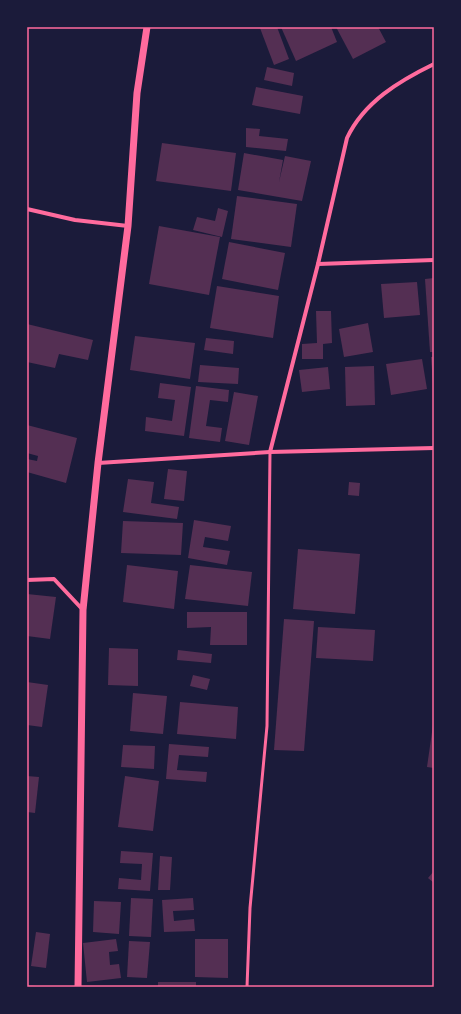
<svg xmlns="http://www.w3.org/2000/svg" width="461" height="1014" font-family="'PT Serif',serif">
	<rect width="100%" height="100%" fill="#1b1b3a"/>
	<!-- building -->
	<g fill="#542f53">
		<polygon points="263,27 277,27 289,59 274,65 260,28"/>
		<polygon points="281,27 331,27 337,42 296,61"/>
		<polygon points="336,27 378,27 386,42 353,59"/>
		<polygon points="267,67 294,73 292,86 264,80"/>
		<polygon points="256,87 303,96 300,114 252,105"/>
		<polygon points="246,128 260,129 259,136 288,139 286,151 246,147"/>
		<polygon points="162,143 236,153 231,191 156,181"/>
		<polygon points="244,153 283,160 279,182 285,156 311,161 302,201 238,190"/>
		<polygon points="237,196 297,204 291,247 231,239"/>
		<polygon points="218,208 228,211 222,237 193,230 197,217 215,221"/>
		<polygon points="159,226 220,237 209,295 149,284"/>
		<polygon points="229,242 285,253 278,290 222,279"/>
		<polygon points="434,278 434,352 430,352 425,279"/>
		<polygon points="417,282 420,315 384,318 381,284"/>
		<polygon points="217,286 279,296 273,338 210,328"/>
		<polygon points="316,311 331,311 332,343 323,344 323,359 302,359 302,344 317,343"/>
		<polygon points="368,323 373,352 344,357 339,329"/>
		<polygon points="27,324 93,340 88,360 59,354 55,368 27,362"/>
		<polygon points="135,336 195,343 190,379 130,370"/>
		<polygon points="206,338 234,341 233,354 204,350"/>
		<polygon points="431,357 434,357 434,384 433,384"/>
		<polygon points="422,359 427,389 391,395 386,364"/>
		<polygon points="200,365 239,368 238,384 198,382"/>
		<polygon points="374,366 375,405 346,406 345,367"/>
		<polygon points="328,367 330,389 302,392 299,370"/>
		<polygon points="160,383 191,387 184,436 145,431 146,417 172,421 175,400 158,398"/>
		<polygon points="196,386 229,390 228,402 210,400 206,426 222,428 220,442 189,438"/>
		<polygon points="234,392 258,396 249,445 225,441"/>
		<polygon points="27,425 77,438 66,483 27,472 27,459 37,461 38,456 27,453"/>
		<polygon points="168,469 187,471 184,501 164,499"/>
		<polygon points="128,479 154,482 151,503 179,507 177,519 123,512"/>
		<polygon points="349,482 360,483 359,496 348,495"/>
		<polygon points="194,520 231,526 228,541 205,537 203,547 230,551 227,565 188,558"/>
		<polygon points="123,521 183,523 181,555 121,553"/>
		<polygon points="298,549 360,554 355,614 293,609"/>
		<polygon points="127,565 178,571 174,609 123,602"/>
		<polygon points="190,565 252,572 248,606 185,599"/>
		<polygon points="27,594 56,597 50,639 27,636"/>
		<polygon points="187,612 247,612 247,645 210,645 211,627 187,628"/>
		<polygon points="284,619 314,621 304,751 274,750"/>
		<polygon points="318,627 375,630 373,661 316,658"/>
		<polygon points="109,648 138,649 138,686 108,685"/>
		<polygon points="178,650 212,654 211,663 177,660"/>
		<polygon points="193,675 210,679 207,690 190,686"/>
		<polygon points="27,682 48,685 42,727 27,725"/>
		<polygon points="133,693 167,696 163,734 130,731"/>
		<polygon points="180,702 238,707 236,739 177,734"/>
		<polygon points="433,725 434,725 434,768 427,767"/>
		<polygon points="169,744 209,747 208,757 179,755 177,770 207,772 206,782 166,779"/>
		<polygon points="123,745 155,746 154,769 121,767"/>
		<polygon points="27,776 39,777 35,813 27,812"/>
		<polygon points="125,776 159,781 153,831 118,827"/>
		<polygon points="121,851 153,853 150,891 118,889 119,878 141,880 142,864 120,863"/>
		<polygon points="160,856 172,857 170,890 158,890"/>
		<polygon points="434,871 434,883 428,878"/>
		<polygon points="131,898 153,899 151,937 129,936"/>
		<polygon points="193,898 194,910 173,911 174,921 194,919 195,931 164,932 162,900"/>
		<polygon points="94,901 121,902 119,934 93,932"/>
		<polygon points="36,932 50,934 46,968 31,966"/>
		<polygon points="116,939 118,951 109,952 110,965 119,964 121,978 87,982 83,943"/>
		<polygon points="195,939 228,939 228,978 195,977"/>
		<polygon points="129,941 150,942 147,978 127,977"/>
		<rect x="158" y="982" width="38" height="5"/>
		<polygon points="27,985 37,986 37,987 27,987"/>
	</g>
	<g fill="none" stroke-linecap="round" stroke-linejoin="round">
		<!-- service -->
		<polyline stroke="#ff6b9d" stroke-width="3" points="247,987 250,908 267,726 270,452"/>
		<!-- minor -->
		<g stroke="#ff6b9d" stroke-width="4">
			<polyline points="27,209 75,220 128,226"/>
			<polyline points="318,264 434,260"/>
			<path d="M 270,452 L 318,264 L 347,138 C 364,102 399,81 434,64"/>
			<polyline points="98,463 270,452 434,448"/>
			<polyline points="27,580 54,579 83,610"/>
		</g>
		<!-- tertiary -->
		<polyline stroke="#ff6b9d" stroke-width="7" points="78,987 83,610 98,463 128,226 137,93 147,27"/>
	</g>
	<!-- border -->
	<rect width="461" height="1014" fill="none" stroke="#1b1b3a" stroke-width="56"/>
	<rect x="28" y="28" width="405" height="958" fill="none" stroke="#ff6b9d" stroke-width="1.5"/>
</svg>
